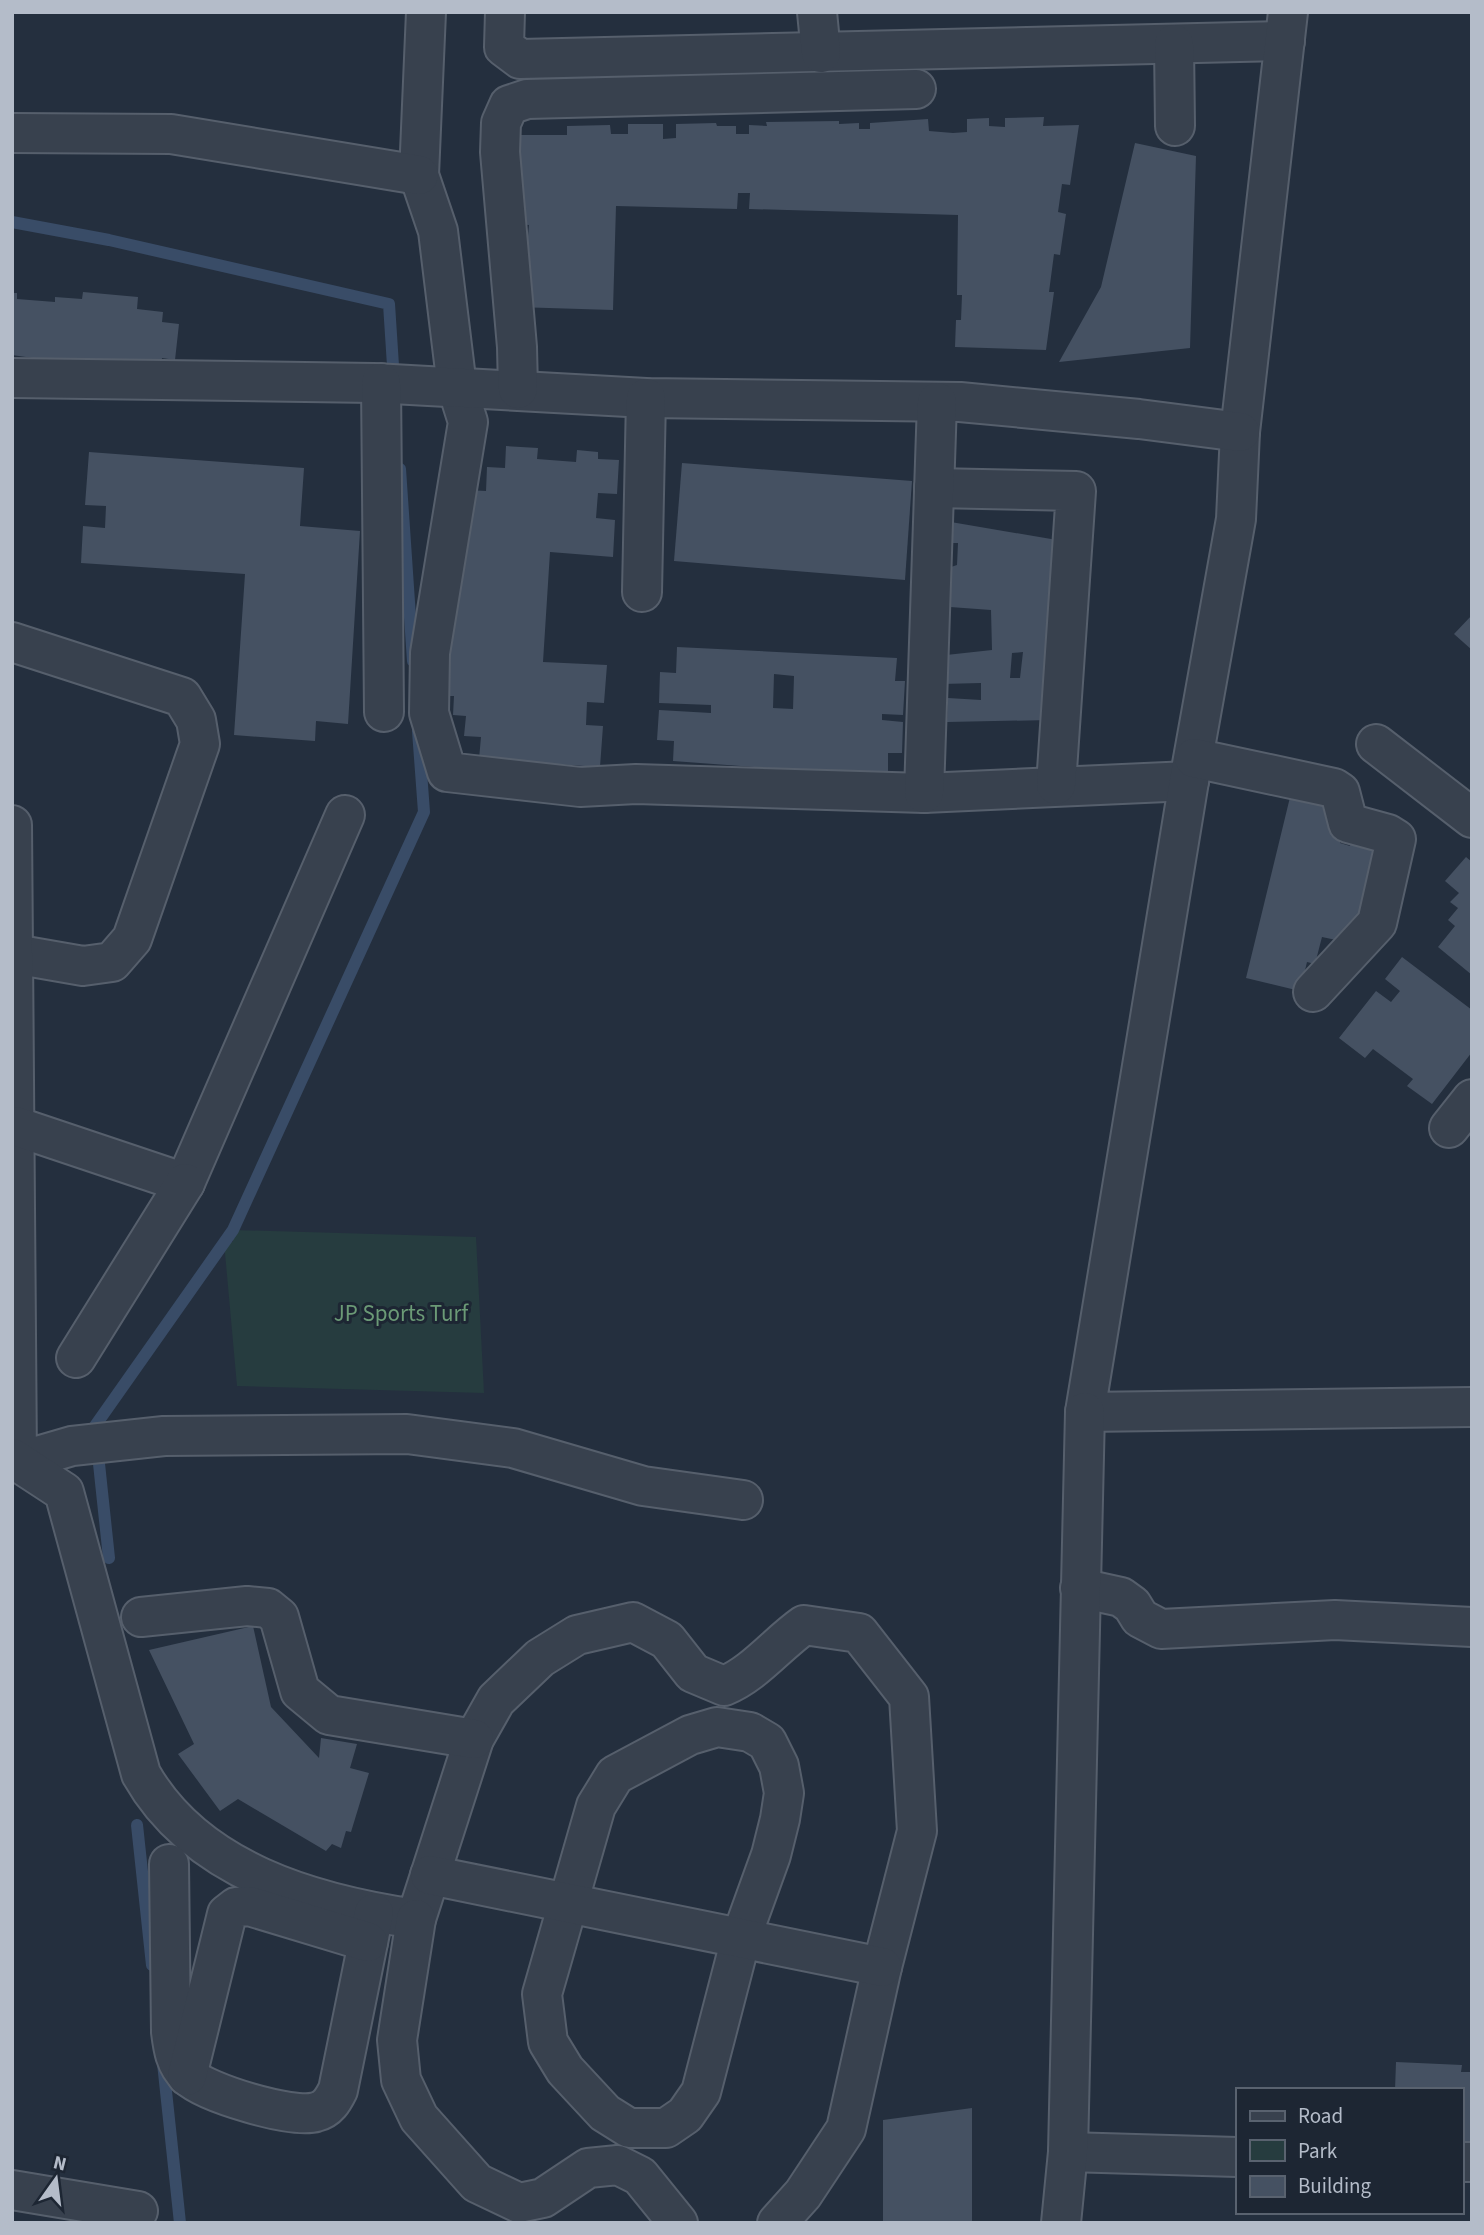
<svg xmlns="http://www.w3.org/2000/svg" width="1484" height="2235" font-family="'Source Sans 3',sans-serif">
	<rect width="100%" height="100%" fill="#242f3e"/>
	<!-- green -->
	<polygon fill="#263c3f" points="233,1230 476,1237 484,1393 237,1386 224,1242 233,1242"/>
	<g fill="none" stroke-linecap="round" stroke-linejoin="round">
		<!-- stream -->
		<g stroke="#394c67" stroke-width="12">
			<polyline points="12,222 109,240 389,304 394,381"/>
			<polyline points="400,469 413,661"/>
			<polyline points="109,1558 95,1426 233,1230 424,812 418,731"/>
			<polyline points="137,1825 152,1965"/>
			<polyline points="163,2063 180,2223"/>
		</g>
	</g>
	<!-- building -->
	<g fill="#455162" fill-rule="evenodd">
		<polygon points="1044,117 1043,126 1079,125 1070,185 1062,184 1058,212 1066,214 1060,255 1054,254 1049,292 1054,292 1046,350 955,347 956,320 961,320 962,295 957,295 958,215 749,209 750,193 738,193 737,209 616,206 613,310 516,307 519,236 528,236 529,225 519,224 521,135 567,135 567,126 610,125 611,134 628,134 628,124 663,124 663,139 676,138 676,124 716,123 717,126 736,126 736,134 749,134 749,125 767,126 766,122 839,121 839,124 859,123 859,129 870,129 870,123 928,119 929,131 953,133 967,132 967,119 989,118 989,126 1005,127 1005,118"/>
		<polygon points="1135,143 1196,156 1190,348 1059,362 1101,287"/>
		<polygon points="83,292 138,297 137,309 163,312 162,322 179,324 175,360 162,358 161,370 136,373 12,355 12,293 17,293 17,299 55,302 55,297 82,299"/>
		<polygon points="506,446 538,448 537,459 576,462 577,450 598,452 598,459 619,460 617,494 598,493 596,518 615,520 613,557 550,552 543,662 607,665 604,703 587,702 586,725 603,726 600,767 479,759 481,737 464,736 466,716 453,715 454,696 445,696 457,511 467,490 486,491 487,467 505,468"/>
		<polygon points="89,452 304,468 300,526 360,531 348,724 316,721 315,741 234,735 245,574 81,563 83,526 105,528 106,506 85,505"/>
		<polygon points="682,463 912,481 905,580 674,561"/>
		<path d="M 945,521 L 1057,540 L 1051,567 L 1050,720 L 947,722 L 948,698 L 981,700 L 981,683 L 942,684 L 937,656 L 992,650 L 991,610 L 950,607 L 948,568 L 957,565 L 958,543 L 944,543 ZM 1023,652 L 1020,678 L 1010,678 L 1012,653 Z"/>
		<polygon points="1472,615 1472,650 1454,634"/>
		<path d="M 677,647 L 897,658 L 895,681 L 905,681 L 903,715 L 882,714 L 882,720 L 903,722 L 902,753 L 888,753 L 888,777 L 673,761 L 674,741 L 657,740 L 659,710 L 711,713 L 711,705 L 659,703 L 660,672 L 676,673 ZM 774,674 L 794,676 L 793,709 L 773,708 Z"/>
		<polygon points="1306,786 1344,822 1340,843 1350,846 1352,836 1390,845 1355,944 1322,937 1315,964 1307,962 1300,991 1246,978 1292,789"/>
		<polygon points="1466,857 1472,862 1472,975 1438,947 1455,926 1448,920 1458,908 1450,902 1459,893 1445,881"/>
		<polygon points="1402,957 1472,1010 1472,1052 1432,1104 1407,1086 1413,1079 1373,1049 1365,1058 1339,1038 1376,991 1391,1002 1400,991 1385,979"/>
		<polygon points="253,1626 271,1707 319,1758 321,1738 357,1744 350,1768 369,1773 351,1832 346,1831 341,1848 332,1844 326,1851 238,1799 220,1811 178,1754 194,1744 149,1650"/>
		<polygon points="1396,2062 1462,2065 1461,2072 1472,2072 1472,2146 1461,2145 1461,2090 1395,2090"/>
		<polygon points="972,2108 972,2223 883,2223 883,2120"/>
	</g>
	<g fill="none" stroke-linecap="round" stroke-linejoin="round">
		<!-- minor casing -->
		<g stroke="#565f6c" stroke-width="42">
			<g id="minor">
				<polyline points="426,12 419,175 438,231 457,387 468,422 430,653 429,713 447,772 580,787 636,784 924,793 1189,781"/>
				<polyline points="505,12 504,47 520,59 1285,41"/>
				<polyline points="817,12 821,53"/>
				<polyline points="1288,12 1240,432 1236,519 1189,781 1085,1412 1472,1407"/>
				<polyline points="1174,44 1175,126"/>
				<polyline points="12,133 171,134 419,175"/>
				<polyline points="12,378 374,383 646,398 960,402 1139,419 1240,432"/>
				<polyline points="381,383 384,712"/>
				<polyline points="518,389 517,347 500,152 501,123 509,105 527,99 916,89"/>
				<polyline points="934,488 1076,491 1056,785"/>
				<polyline points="642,592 646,398"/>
				<polyline points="12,642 182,697 196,720 200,744 132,939 112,962 83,966 14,954"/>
				<polyline points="1376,744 1472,818"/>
				<polyline points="1194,758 1334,788 1340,792 1348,823 1388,834 1396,839 1377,923 1313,992"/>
				<polyline points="924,793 937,402"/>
				<polyline points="12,825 17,1462 72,1446 164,1436 407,1434 513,1448 643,1486 743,1500"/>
				<polyline points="15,1126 185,1183 345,815"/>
				<polyline points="1449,1128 1472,1099"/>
				<polyline points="76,1358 185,1183"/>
				<path d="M 12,1458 L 64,1492 L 141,1774 C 196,1871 313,1904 416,1919 L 474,1739 L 496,1700 L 540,1658 L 577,1635 L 633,1622 L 667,1640 L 693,1673 L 724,1686 C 754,1674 777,1644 804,1625 L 859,1633 L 909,1697 L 917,1831 L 882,1967 L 846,2129 L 803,2194 L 777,2223"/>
				<polyline points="1080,1588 1121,1597 1132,1605 1140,1618 1161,1629 1335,1620 1472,1627"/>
				<polyline points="141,1617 247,1606 268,1608 279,1617 300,1691 329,1715 474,1739"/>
				<polygon points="717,1727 750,1732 767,1742 779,1766 784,1793 780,1819 771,1855 741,1938 701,2092 685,2115 666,2128 629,2128 605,2113 565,2070 548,2042 542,1994 596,1806 615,1775 690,1735"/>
				<path d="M 169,1864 L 171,2032 C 173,2048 175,2064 188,2076 C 206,2093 292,2119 316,2112 C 328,2109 333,2100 338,2090 L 374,1913"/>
				<polyline points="430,1875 882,1967"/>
				<polyline points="416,1919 397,2040 401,2080 419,2118 477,2183 519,2203 543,2198 588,2168 618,2165 640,2176 678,2223"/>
				<polyline points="187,2076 227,1914 236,1907 249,1906 368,1942"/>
				<polyline points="1068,2152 1237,2157"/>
				<polyline points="1461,2162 1472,2162"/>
				<polyline points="12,2190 138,2211"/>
				<polyline points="1061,2223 1068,2152 1085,1412"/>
			</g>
		</g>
		<!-- minor -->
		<use href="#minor" stroke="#38414e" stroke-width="38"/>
	</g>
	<g text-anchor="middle" stroke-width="6" stroke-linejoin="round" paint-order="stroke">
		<!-- park labels -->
		<g font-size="23" fill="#6b9a76" stroke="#1d2633">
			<text x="401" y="1321">JP Sports Turf</text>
		</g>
	</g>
	<!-- border -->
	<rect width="1484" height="2235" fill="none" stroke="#b4bcc9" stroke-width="28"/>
	<!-- legend -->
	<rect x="1236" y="2088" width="228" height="126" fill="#1d2633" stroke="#59626f" stroke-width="2"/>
	<rect x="1250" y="2111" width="35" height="10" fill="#38414e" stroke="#59626f" stroke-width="2"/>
	<text x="1298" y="2123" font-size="21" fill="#b4bcc9">Road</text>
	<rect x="1250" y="2140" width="35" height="21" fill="#263c3f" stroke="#59626f" stroke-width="2"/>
	<text x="1298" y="2158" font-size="21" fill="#b4bcc9">Park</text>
	<rect x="1250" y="2176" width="35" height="21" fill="#455162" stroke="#59626f" stroke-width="2"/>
	<text x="1298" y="2193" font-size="21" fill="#b4bcc9">Building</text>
	<!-- north arrow -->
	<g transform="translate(56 2179) rotate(14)" stroke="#1d2633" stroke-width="5" paint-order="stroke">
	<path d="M0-5L12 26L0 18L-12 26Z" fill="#b4bcc9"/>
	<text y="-10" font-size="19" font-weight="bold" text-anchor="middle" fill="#b4bcc9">N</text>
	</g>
</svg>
